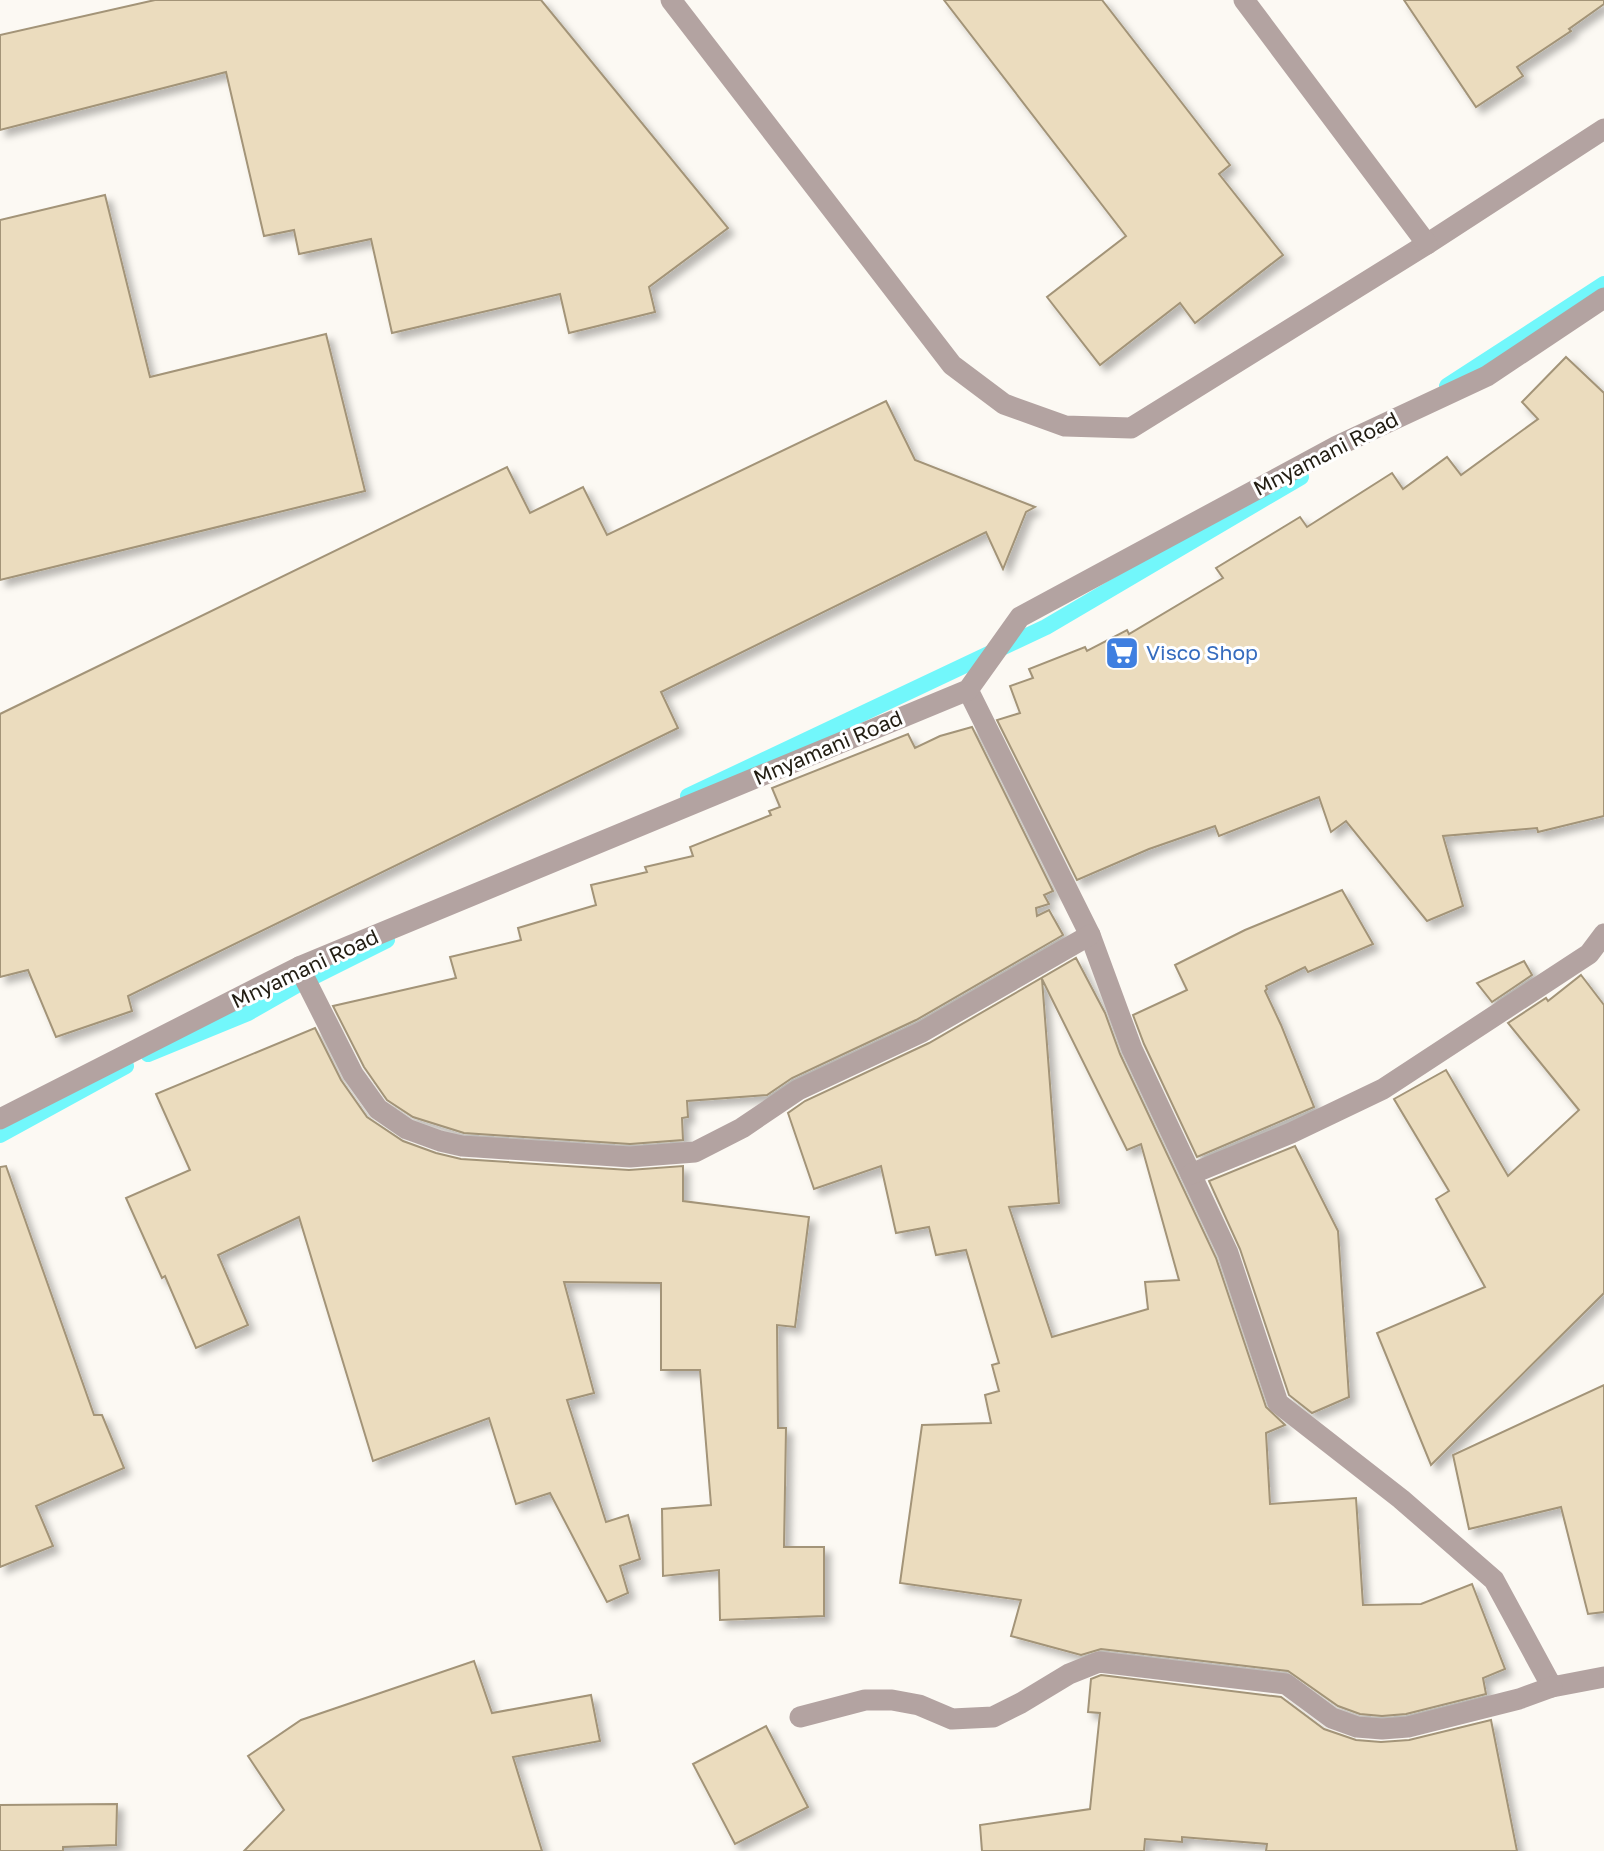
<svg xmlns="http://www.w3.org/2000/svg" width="1604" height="1851" font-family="'Golos Text',sans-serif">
	<defs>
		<filter id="shadow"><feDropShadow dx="6" dy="6" stdDeviation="3.5" flood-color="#0004"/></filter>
	</defs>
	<rect width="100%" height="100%" fill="#fcf9f3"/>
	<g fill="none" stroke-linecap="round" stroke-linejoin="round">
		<!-- stream -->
		<g stroke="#72f7fb" stroke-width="16">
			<polyline points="1447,386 1604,284"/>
			<polyline points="688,796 1046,627 1301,477"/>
			<polyline points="148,1054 248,1013 297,985 387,940"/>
			<polyline points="0,1135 126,1066"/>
		</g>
	</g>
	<!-- building -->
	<g fill="#ebdcbe" stroke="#a39478" stroke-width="2" fill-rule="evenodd" filter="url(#shadow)">
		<polygon points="155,0 541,0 728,228 649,287 655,312 569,333 560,294 392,333 371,239 299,254 294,230 264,236 226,72 0,130 0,35"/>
		<polygon points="944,0 1102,0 1230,165 1219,174 1283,255 1195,323 1180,303 1100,365 1047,297 1126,236"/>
		<polygon points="1404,0 1604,0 1604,4 1569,29 1571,31 1517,67 1523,76 1476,107"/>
		<polygon points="105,195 150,377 326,334 365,491 0,580 0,220"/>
		<polygon points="1566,357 1604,393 1604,816 1538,832 1537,828 1443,836 1463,906 1427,921 1346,821 1331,832 1319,797 1219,836 1215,826 1149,849 1077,880 997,720 1020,713 1010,686 1033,678 1029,669 1085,647 1087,651 1127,630 1129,634 1223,578 1216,568 1300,517 1307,527 1392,473 1403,489 1447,457 1461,475 1538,419 1522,402"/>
		<polygon points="886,401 915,460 1035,507 1026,512 1003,569 986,532 661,692 678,728 128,996 132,1011 56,1037 28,970 0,977 0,714 507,467 530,513 583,487 607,535"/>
		<polygon points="972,727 1053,891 1044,895 1049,904 1036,908 1037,916 1049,910 1063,935 916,1020 792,1078 767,1095 687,1101 688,1117 682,1118 683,1140 630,1144 464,1133 413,1117 387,1100 364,1067 333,1006 456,978 450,957 521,940 518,928 596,905 591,885 647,872 645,867 693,856 690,847 771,815 769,811 780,807 772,788 908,734 915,748 940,736"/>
		<polygon points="1342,890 1373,944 1308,972 1305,967 1266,986 1267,989 1265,991 1281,1025 1314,1107 1197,1157 1144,1044 1133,1015 1187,990 1175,965 1245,930"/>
		<path d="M 1076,958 L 1105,1013 L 1120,1054 L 1216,1258 L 1266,1407 L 1285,1425 L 1266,1433 L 1270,1504 L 1356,1498 L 1363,1605 L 1421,1604 L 1472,1584 L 1505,1669 L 1483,1678 L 1486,1694 L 1406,1714 L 1382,1716 L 1360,1714 L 1338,1706 L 1288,1671 L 1101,1649 L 1081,1655 L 1011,1636 L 1021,1600 L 900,1583 L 922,1425 L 991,1423 L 985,1395 L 999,1391 L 992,1365 L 999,1363 L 966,1250 L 936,1255 L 929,1227 L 896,1233 L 881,1166 L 814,1189 L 788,1113 L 805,1101 L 929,1043 ZM 1042,979 L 1127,1150 L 1141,1144 L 1179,1280 L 1145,1282 L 1148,1309 L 1052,1337 L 1009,1207 L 1059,1203 Z"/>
		<polygon points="1524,961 1532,975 1492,1002 1477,983"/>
		<polygon points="1581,975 1604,1005 1604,1293 1431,1465 1377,1333 1485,1287 1436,1199 1449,1191 1394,1099 1446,1070 1508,1176 1579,1110 1508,1023 1546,998 1548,1001"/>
		<polygon points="315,1028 341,1080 367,1117 403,1141 436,1153 461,1159 629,1170 683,1166 683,1201 809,1217 795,1327 777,1325 778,1428 786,1428 784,1547 824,1547 824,1616 720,1620 719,1570 663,1576 662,1509 711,1505 700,1370 661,1370 661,1283 564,1282 594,1393 567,1400 606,1522 628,1515 640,1559 620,1566 628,1593 607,1602 550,1493 516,1504 489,1418 373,1461 299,1217 218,1255 248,1325 196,1348 165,1276 162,1278 126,1198 190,1170 156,1094"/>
		<polygon points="1295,1146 1338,1231 1349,1397 1312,1413 1289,1395 1240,1249 1209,1181"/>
		<polygon points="6,1166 94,1415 102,1415 124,1468 36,1506 53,1546 0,1567 0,1167"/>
		<polygon points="1604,1385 1604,1612 1588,1614 1561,1507 1469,1529 1453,1455"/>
		<polygon points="474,1661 492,1713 591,1695 600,1741 513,1757 542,1851 244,1851 284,1810 248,1756 301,1720"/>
		<polygon points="1101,1675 1281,1697 1324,1729 1356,1740 1381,1742 1409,1740 1491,1720 1517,1851 1266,1851 1267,1844 1182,1837 1182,1842 1145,1839 1144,1851 982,1851 980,1825 1090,1809 1100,1713 1088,1712 1091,1679"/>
		<polygon points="766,1726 808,1807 735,1844 693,1764"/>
		<polygon points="117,1804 116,1845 63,1847 63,1851 0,1851 0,1805"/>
	</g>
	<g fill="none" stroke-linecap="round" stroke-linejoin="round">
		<!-- minor -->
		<g stroke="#b3a3a1" stroke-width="21">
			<polyline points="671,0 952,365 1004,404 1065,426 1131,428 1427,244 1604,129"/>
			<polyline points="1244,0 1427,244"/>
			<polyline points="968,690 1090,935 1132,1049 1228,1253 1278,1403 1401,1499 1494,1580 1552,1687 1604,1677"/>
			<polyline points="299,967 353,1074 378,1109 407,1129 440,1141 462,1146 630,1157 695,1152 742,1128 798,1090 922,1032 1090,935"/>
			<polyline points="0,1119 299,967 968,690 1020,617 1337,446 1487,376 1604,298"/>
			<polyline points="1191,1174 1291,1133 1383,1089 1589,954 1604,934"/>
			<polyline points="800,1717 865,1700 892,1700 919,1705 952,1719 993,1717 1021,1703 1069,1674 1099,1662 1286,1684 1332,1718 1357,1727 1382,1729 1408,1727 1519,1699 1552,1687"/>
		</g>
	</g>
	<!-- icons -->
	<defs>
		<g id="supermarket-square" transform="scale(1.75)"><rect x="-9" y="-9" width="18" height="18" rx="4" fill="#3f7fe0" stroke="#fff"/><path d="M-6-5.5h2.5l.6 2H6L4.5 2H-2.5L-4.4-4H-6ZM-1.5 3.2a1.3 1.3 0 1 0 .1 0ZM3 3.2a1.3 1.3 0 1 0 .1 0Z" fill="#fff"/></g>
	</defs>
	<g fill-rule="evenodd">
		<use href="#supermarket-square" x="1122" y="653"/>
	</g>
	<g text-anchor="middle" stroke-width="6" stroke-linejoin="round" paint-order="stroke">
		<!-- street labels -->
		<g font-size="21" fill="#221d12" stroke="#fff">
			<text transform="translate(1326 454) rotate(-27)" y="7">Mnyamani Road</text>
			<text transform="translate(828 748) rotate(-23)" y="7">Mnyamani Road</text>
			<text transform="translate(305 969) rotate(-25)" y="7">Mnyamani Road</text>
		</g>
		<!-- shop labels -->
		<g font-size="21" fill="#366cbe" stroke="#fff" text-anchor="start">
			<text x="1146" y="660">Visco Shop</text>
		</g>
	</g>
</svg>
